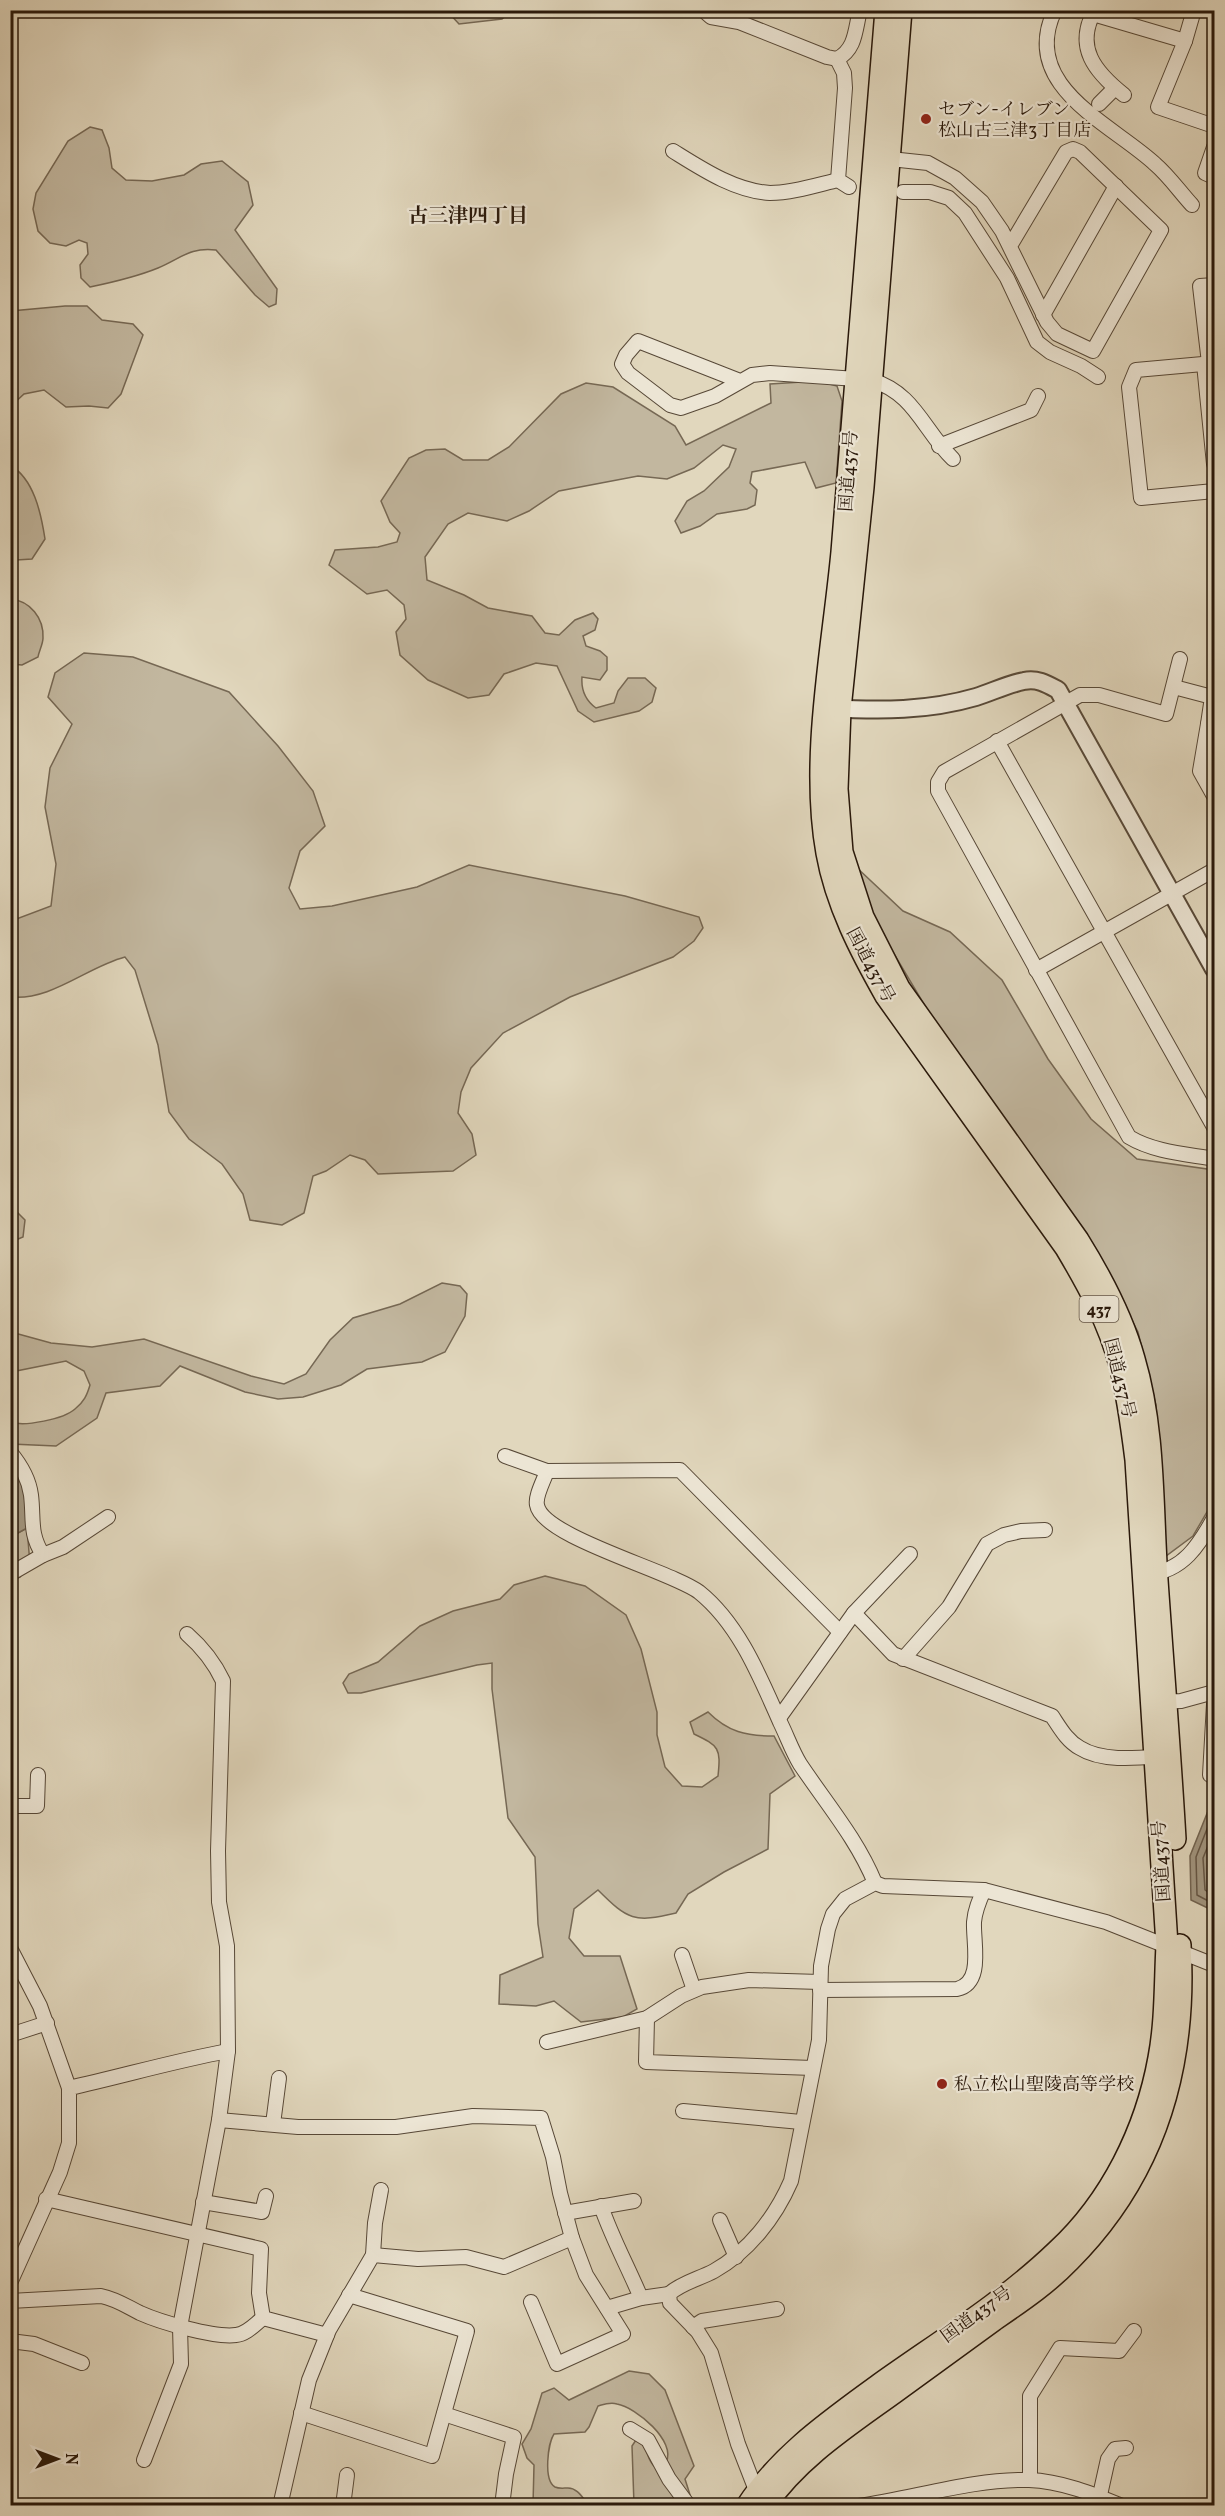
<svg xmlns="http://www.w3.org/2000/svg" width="1225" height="2516" font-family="Vollkorn,'Noto Serif JP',serif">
	<rect width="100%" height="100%" fill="#e1d7bd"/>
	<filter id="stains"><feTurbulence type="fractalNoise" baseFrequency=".00333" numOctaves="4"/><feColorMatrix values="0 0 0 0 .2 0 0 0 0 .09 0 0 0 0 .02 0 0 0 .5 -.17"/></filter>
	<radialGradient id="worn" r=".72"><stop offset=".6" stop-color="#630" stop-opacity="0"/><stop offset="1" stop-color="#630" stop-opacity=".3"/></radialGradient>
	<!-- green -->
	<g fill="#c2b79f" stroke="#766854" stroke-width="1.5">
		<polygon points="447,11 511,11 502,19 459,24"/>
		<path d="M 90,127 L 102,130 L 109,148 L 112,168 L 126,180 L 152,181 L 184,175 L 201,164 L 222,161 L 248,182 L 253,205 L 235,230 L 277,289 L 276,304 L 269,307 L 255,295 L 216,250 C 189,247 182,258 158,268 C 136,277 114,282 90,287 L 81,278 L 80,265 L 88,254 L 87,243 L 79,240 L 66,246 L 50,243 L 38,231 L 33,209 L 36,193 L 68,141 Z"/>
		<polygon points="65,306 87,306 102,320 133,324 143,335 121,394 108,408 89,406 66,407 44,390 24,394 11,406 11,311"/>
		<path d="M 818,381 L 837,386 L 842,401 L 836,483 L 816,488 L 805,462 L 752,472 L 750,483 L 757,490 L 755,505 L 747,509 L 717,514 L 700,526 L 681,533 L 675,521 L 687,501 L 704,491 L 729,467 L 736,449 L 723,445 L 694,468 L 667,479 L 638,476 L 559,491 L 529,511 L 507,521 L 468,513 L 448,524 L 425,557 L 427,580 L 464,595 L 488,608 L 532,616 L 545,633 L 559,635 L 575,620 L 593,613 L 598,619 L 595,630 L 583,636 L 586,646 L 600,651 L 607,657 L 607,670 L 600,680 L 582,677 C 581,690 585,700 596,708 L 614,703 L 618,691 L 628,678 L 645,678 L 656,688 L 652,702 L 639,711 L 594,722 L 578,711 L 557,666 L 536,663 L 504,674 L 489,695 L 468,698 L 428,680 L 400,655 L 396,632 L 406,619 L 404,605 L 387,590 L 367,594 L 329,565 L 335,550 L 378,547 L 397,542 L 400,533 L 390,522 L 381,501 L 409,458 L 426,450 L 445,449 L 463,460 L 488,460 L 509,447 L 561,394 L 586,383 L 613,387 L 675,426 L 686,445 L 771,403 L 770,384 Z"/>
		<path d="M 10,465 C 34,479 41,513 45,539 L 32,559 L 16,560 L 11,557 Z"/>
		<path d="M 11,599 C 30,601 44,618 43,638 C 43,644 39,651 38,657 L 22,665 L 11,664 Z"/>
		<path d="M 84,653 L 133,657 L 229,692 L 278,746 L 313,791 L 325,826 L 300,851 L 289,888 L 300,909 L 332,906 L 417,887 L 469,865 L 625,896 L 699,917 L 703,928 L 694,941 L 673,957 L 570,997 L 503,1033 L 471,1068 L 461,1092 L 458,1113 L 472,1134 L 476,1155 L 453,1171 L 378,1174 L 365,1160 L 350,1155 L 326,1171 L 313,1176 L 304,1213 L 282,1225 L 250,1220 L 243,1194 L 222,1164 L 189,1139 L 169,1112 L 158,1045 L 135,970 L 125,957 C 87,967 51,1001 11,997 L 11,921 L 51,906 L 56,864 L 45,807 L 50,768 L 72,724 L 48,697 L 55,673 Z"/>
		<polygon points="854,865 903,911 950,932 1002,980 1048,1059 1091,1119 1137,1159 1214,1170 1214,1500 1193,1536 1166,1556 1156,1405 1138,1332 1084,1230 931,1016 872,917"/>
		<polygon points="11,1206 25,1220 23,1237 11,1242"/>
		<path d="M 442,1283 L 460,1286 L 467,1294 L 465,1316 L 445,1352 L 422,1362 L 367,1369 L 341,1385 L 303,1397 L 278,1399 L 245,1392 L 180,1366 L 160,1386 L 106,1393 L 97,1418 L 56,1446 L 11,1444 L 11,1422 C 24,1427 64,1419 75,1409 C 84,1402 87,1395 90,1385 L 84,1371 L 66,1361 L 11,1372 L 11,1332 L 51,1343 L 92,1347 L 144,1339 L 251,1376 L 284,1384 L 306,1374 L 330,1340 L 353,1318 L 400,1304 Z"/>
		<polygon points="27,1528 30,1564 20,1577 11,1580 10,1537"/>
		<path d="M 545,1576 L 585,1586 L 626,1615 L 641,1649 L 657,1712 L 657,1735 L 665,1767 L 682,1786 L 702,1787 L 718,1776 C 721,1748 719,1746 694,1734 L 690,1722 L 708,1712 C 728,1732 746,1736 774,1736 L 795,1776 L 770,1794 L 768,1849 L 724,1872 L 688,1894 L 676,1913 C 634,1923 628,1920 598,1890 L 574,1909 L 569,1938 L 584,1956 L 620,1956 L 637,2009 L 623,2017 L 581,2022 L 554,2001 L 536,2006 L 499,2004 L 500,1975 L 543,1957 L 538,1924 L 535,1857 L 508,1818 L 492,1689 L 492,1663 L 477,1665 L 361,1693 L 348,1693 L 343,1683 L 349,1674 L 378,1662 L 420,1626 L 453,1611 L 500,1599 L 514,1585 Z"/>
		<path d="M 629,2371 L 649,2374 L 665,2390 L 694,2466 L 685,2479 L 691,2498 L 701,2502 L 703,2505 L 634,2505 L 632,2446 L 636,2440 C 649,2444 645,2459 655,2467 L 666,2462 C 677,2442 636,2407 617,2404 C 610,2402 605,2404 598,2406 L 589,2427 L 585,2432 L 554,2434 C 548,2443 543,2480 555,2487 C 559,2489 564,2488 568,2488 C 578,2488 583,2499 589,2505 L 533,2505 L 534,2465 L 527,2458 L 522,2444 L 531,2429 L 542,2393 L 554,2388 L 569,2400 Z"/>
	</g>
	<!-- water -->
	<g fill="#a29680" stroke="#726451" stroke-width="1.5">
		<polygon points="19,1479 24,1491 27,1528 11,1537 10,1482"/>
		<polygon points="1214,1796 1214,1911 1191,1900 1190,1856"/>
	</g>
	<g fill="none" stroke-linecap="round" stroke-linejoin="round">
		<!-- shore -->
		<g stroke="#665745" stroke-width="1.5">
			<polyline points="1214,1811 1196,1857 1197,1895 1214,1904"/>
			<polyline points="1214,1831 1203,1858 1205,1890 1214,1896"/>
		</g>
		<!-- minor casing -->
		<g stroke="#574837" stroke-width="16">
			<g id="minor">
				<polyline points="703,10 711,17 739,22 827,57 837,59"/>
				<path d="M 1055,10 C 1018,86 1112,124 1155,164 C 1169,176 1180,192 1192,205"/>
				<path d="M 1095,10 C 1074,47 1095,72 1124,95"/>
				<polyline points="1194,10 1185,41 1158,107 1214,126"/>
				<polyline points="1093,14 1185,41"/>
				<polyline points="1099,104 1115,88"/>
				<polyline points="1214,147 1205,173 1214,177"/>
				<path d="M 673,151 C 702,169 735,191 770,193 C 792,193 817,185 838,180"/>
				<polyline points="881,158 928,163 955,178 982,202 1002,231 1047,322 1057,334 1093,351 1161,230 1080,152 1073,149 1066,152 1010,246"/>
				<path d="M 849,187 L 838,180 L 845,88 L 844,73 L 837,59 C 856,49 855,30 860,10"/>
				<polyline points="903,192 930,192 949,198 965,213 1007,278 1037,342 1050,352 1081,366 1098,377"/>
				<polyline points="1043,315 1116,186"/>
				<polyline points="1209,363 1200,286 1214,285"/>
				<polyline points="1214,363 1136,370 1129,387 1141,498 1214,491"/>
				<polyline points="1204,364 1214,464"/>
				<path d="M 740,381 L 638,341 L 626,355 L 622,364 L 628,373 L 670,405 L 681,408 L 715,396 L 752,375 L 770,373 L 871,380 C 915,393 923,430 953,459"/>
				<polyline points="939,446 1031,410 1038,396"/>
				<path d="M 1180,659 L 1166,714 L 1099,695 L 1080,695 L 944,772 L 938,782 L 938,791 L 1129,1137 C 1154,1152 1186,1154 1214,1159"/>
				<polyline points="1174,687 1212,697 1208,724 1214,726"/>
				<polyline points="1208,724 1200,771 1214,796"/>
				<polyline points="997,741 1214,1127"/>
				<polyline points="1036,970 1214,870"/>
				<path d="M 10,1452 C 20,1464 29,1479 31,1495 C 34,1519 29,1533 43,1555"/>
				<path d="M 505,1456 L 547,1471 C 544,1480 535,1496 537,1505 C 542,1537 671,1571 699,1592 C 739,1624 760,1677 780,1722 C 787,1736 792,1751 800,1764 C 826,1803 857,1839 875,1883"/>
				<polyline points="547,1471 680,1470 840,1632"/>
				<polyline points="10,1574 43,1555 63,1547 108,1517"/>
				<path d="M 1149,1574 C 1183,1571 1199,1545 1214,1518"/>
				<polyline points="854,1613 910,1554"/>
				<path d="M 187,1634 C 203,1648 214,1662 223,1681 L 218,1851 L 219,1902 L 227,1946 L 228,2051 L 219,2120 L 298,2127 L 396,2127 L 473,2116 L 541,2118 L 553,2157 L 560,2193 L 572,2238 L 586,2275 L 623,2334 L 557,2364 L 531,2302"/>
				<polyline points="903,1659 949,1607 987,1544 1004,1535 1021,1531 1045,1530"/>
				<polyline points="1159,1702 1181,1701 1214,1692"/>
				<path d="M 779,1718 L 854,1613 L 893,1654 L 1052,1716 C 1060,1728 1067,1741 1080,1748 C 1102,1762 1138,1758 1163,1756"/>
				<polyline points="1210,1775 1214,1704"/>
				<polyline points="10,1806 37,1806 38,1775"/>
				<polyline points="10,1948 40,2006 69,2088"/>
				<polyline points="682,1955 694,1990"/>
				<path d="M 820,1990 L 957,1989 C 984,1983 973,1943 974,1922 C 975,1910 979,1901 984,1890"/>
				<polyline points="647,2018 646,2062 813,2068"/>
				<polyline points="10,2035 47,2023"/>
				<polyline points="547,2042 647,2018 681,1996 702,1987 749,1980 820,1982"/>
				<polyline points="683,2111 801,2122"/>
				<polyline points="273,2124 279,2078"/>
				<polyline points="46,2199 261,2249 259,2293 263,2318 327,2335"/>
				<polyline points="203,2202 262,2212 266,2196"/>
				<path d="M 601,2206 C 612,2238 628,2267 641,2298"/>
				<polyline points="565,2213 634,2201"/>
				<polyline points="720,2220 736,2257"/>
				<polyline points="373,2255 375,2223 381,2190"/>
				<path d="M 10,2283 L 60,2172 L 69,2143 L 69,2088 C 123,2076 174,2061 228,2051"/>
				<path d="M 10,2301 L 101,2296 C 116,2299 126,2306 140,2313 C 160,2322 214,2338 236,2335 C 247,2334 255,2324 263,2318"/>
				<polyline points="607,2308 641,2298 669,2294"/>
				<polyline points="693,2327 702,2321 777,2309"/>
				<polyline points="10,2341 34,2344 82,2363"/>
				<polyline points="301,2413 432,2456 467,2331 349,2295"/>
				<polyline points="444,2414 514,2437 506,2474 502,2506"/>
				<polyline points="630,2429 648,2440 669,2479 689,2506"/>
				<polyline points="144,2460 181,2364 180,2327 219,2120"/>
				<polyline points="1030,2480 1030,2396 1060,2348 1119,2351 1134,2331"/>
				<path d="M 759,2498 L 738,2444 L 711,2353 L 698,2332 L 670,2303 L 669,2294 C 681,2283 699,2279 714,2271 C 748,2252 775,2218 791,2181 L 819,2040 L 821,1966 L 828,1929 L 833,1914 L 845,1899 L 875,1883 L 883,1886 L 984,1890 L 1106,1922 L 1214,1965"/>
				<polyline points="1098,2504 1108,2459 1115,2449 1126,2448"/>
				<polyline points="280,2506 309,2380 329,2330 373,2255 418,2259 466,2257 504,2267 572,2238"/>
				<polyline points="343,2506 347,2475"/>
				<path d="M 859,2506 C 916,2498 971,2479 1029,2480 C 1061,2481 1093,2494 1122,2506"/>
			</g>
		</g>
		<!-- tertiary casing -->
		<g stroke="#574837" stroke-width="20">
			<path id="tertiary" d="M 830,708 C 880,711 928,711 976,697 C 992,692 1008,684 1024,681 C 1037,678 1047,684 1058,690 L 1214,969"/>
		</g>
		<!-- trunk casing -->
		<g stroke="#29180a" stroke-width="24">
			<g id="trunk">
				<path d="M 901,10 L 863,487 L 840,709 L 837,789 L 842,852 L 863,917 L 899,988 L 1078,1240 C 1101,1277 1122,1316 1134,1359 C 1155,1430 1152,1507 1157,1580 C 1163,1667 1170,1753 1175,1839"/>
				<path d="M 747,2506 C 781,2454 831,2420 880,2384 C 939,2342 1004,2302 1057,2251 C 1111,2201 1146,2130 1159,2058 C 1166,2021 1165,1983 1167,1945 L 1136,1460 C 1132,1428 1128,1396 1120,1365 C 1109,1323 1088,1285 1066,1248 L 886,996 C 861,952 836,904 827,853 C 810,758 833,648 842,552 C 857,372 871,191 886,10"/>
				<path d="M 765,2506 C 798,2458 848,2426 895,2392 C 928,2368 961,2344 994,2320 C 1020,2302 1047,2284 1069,2261 C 1156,2174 1187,2066 1180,1945"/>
			</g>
		</g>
		<!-- minor -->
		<use href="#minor" stroke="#ece5d4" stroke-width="14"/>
		<!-- tertiary -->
		<use href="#tertiary" stroke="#ece5d4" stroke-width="16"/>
		<!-- trunk -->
		<use href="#trunk" stroke="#e1d7bd" stroke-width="21"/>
	</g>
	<!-- markers -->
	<g fill="#8f2418" stroke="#ece5d4" stroke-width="2">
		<circle cx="926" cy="119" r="6"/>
		<circle cx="942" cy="2084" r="6"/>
	</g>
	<g text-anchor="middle" stroke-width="4.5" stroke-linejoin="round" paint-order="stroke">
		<!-- shield labels -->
		<rect fill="#ece5d4" stroke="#645647" stroke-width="1.5" x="1079.5" y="1296" width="39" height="26" rx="4.5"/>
		<g font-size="16" font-weight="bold" fill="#29180a">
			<text x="1099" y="1315">437</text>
		</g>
		<!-- poi labels -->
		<g font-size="18" fill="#29180a" stroke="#ece5d4" text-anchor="start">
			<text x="938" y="115">セブン-イレブン<tspan x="938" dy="21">松山古三津3丁目店</tspan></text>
			<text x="954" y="2090">私立松山聖陵高等学校</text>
		</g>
		<!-- street labels -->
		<g font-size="18" fill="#29180a" stroke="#ece5d4">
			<text transform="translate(848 471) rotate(-86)" y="6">国道437号</text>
			<text transform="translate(871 965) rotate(62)" y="6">国道437号</text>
			<text transform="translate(1120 1378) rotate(76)" y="6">国道437号</text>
			<text transform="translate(1161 1861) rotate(-94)" y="6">国道437号</text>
			<text transform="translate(976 2314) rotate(-36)" y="6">国道437号</text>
		</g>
		<!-- neighbourhood labels -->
		<g font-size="20" font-weight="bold" fill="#29180a" stroke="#ece5d4">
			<text x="468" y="222">古三津四丁目</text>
		</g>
	</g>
	<!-- margin -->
	<rect width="1225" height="2516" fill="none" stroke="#e1d7bd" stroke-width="36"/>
	<rect x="12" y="12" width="1201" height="2492" fill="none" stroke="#29180a" stroke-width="3"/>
	<rect x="18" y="18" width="1189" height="2480" fill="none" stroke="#29180a" stroke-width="1.5"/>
	<!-- north arrow -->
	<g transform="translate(57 2459) rotate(90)" stroke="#ece5d4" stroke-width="4.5" paint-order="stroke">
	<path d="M0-4.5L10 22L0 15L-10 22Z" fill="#29180a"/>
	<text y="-9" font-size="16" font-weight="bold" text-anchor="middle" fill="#29180a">N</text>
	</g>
	<rect width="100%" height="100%" filter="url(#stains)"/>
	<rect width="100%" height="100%" fill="url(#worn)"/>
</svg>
